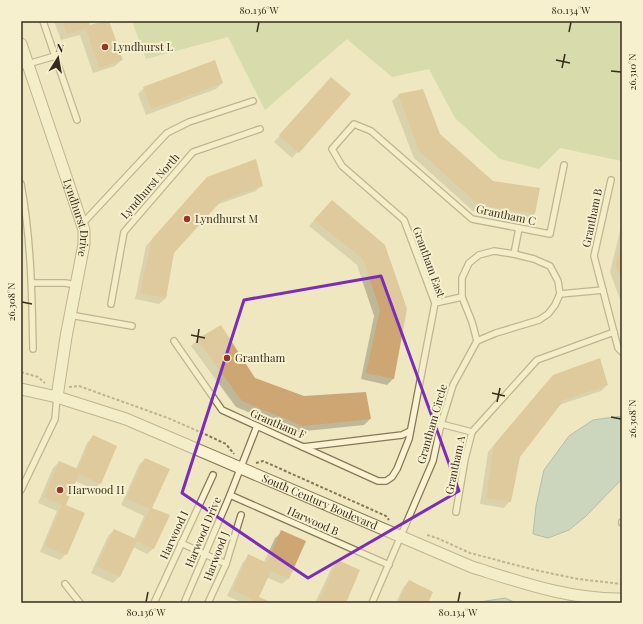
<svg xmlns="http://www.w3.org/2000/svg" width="643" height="624" font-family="'Playfair Display',serif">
	<rect width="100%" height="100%" fill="#eee7bf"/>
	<!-- green -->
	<polygon fill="#bdcc93" points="132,21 622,21 622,161 560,148 539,169 500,159 455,118 429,69 392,77 347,39 265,110 228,37 146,59"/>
	<!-- water -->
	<g fill="#a2c0bb" stroke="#6a8e8a">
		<polygon points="622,416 622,479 585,517 569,530 548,538 533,534 536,506 544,470 569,436 593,420"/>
		<polygon points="505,598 516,603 473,603"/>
	</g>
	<!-- shadow -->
	<g fill="#0003">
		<polygon points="54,21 87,21 89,26 108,21 121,60 115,66 93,73 80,35 61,40"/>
		<polygon points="222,83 216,89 146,115 138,94 144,88"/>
		<polygon points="325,85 349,94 292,158 274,142"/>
		<polygon points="399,95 439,135 493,182 534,214 527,220 473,211 414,158 392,101"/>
		<polygon points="201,184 262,185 256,191 216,205 173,252 166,298 159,304 135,299 146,246"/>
		<polygon points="326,207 385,246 393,379 387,385 361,379 374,316 357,265 309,226"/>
		<polygon points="622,223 622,305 610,272"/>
		<polygon points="221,327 254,379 304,398 365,393 370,419 364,425 296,432 236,407 191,346 197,340"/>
		<polygon points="547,382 607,385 601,391 559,405 519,457 510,501 504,508 480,504 488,452"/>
		<polygon points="93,436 100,483 94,489 75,481 65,506 66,554 60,560 40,552 57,511 38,503 53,468 59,462 76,469 87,443"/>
		<polygon points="145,459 151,508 154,548 147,554 133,547 119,577 113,583 91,573 108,536 114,530 134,539 144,516 121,505 139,465"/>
		<polygon points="282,532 289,578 282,584 266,577 258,597 271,603 243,603 227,596 243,562 249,556 264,562 275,538"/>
		<polygon points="339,561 345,603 315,603 332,567"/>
		<polygon points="409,581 427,603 396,603 403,588"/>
	</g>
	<!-- building -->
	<g fill="#cda674">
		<polygon points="62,21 88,21 90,25 104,21 109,21 123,60 99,68 86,29 67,34"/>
		<polygon points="215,60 223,83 152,109 143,87"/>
		<polygon points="331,77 351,94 299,153 279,135"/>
		<polygon points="423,89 440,134 493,181 540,188 535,214 479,205 420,152 398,94"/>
		<polygon points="256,159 263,186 222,200 174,253 166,298 140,293 152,239 207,177"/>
		<polygon points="332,200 385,245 407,309 394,379 366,373 380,310 363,259 314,220"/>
		<polygon points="621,242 622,242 622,282 616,265"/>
		<polygon points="221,325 255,378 304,396 366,392 371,419 303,426 242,401 197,339"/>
		<polygon points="600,358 608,385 564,400 520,457 511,502 486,498 494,445 553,375"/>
		<polygon points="93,435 117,446 101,484 79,474 66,505 85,513 67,555 45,546 62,505 44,497 59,461 78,469"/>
		<polygon points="145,458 170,469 152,508 170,515 154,549 137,541 120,577 97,566 114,529 136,539 150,509 126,498"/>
		<polygon points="281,530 306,541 289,579 271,571 259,597 273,603 250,603 252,599 233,590 248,554 267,563"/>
		<polygon points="338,560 360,570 346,603 318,603"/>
		<polygon points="409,580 433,592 428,603 398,603"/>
	</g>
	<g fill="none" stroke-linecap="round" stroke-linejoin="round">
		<!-- service casing -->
		<g stroke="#877757" stroke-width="8">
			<g id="service">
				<polyline points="43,21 77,120"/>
				<polyline points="21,66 55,56"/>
				<polyline points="611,180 594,256 618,348 622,352"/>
				<path d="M 21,184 C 31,238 32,294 33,349"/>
				<polyline points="82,224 167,133 189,122 253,101"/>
				<polyline points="514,254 519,228"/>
				<polyline points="32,283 65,283 77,285"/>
				<polyline points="560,294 603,290"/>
				<polyline points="435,303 462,297"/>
				<polyline points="111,304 124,232 193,152 260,129"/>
				<polyline points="70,315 132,326"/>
				<polyline points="174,341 222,410 303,447 402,435 410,431"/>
				<polyline points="441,424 472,432"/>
				<polyline points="303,447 378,481 386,481 392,477 397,469 409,439 435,303 404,220 342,166 332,149 354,124 371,131 472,219 550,234 564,165"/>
				<polyline points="21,490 55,419 57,397"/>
				<polyline points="230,495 389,565"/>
				<polyline points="456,512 465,459 472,432 537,360 614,332"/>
				<polyline points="622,522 622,523"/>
				<polyline points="181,543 226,564"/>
				<polyline points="65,584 80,603"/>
				<polyline points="154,603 213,475"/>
				<polyline points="184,603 230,495 257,426"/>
				<polyline points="208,603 226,564 241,515"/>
				<polyline points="372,603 433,461 441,424 453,385 477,341 472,322 462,297 462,278 469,263 479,255 494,251 514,254 534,259 550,266 558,281 560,294 555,305 548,314 539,320 496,333 477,341"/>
			</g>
		</g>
		<!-- minor casing -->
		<g stroke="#877757" stroke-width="13">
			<g id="minor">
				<path id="s1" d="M 21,44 L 84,230 L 84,244 L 66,337 L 57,397"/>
				<path id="s2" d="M 21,389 L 57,397 L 126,419 L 472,567 C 520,582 570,600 622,599"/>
			</g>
		</g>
		<!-- path -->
		<g stroke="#877757" stroke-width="2" stroke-dasharray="3 2" stroke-linecap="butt">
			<polyline points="21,372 38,377 45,383"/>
			<polyline points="69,387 79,386 168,418 209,436 226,444 234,454"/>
			<polyline points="256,463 263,461 386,516 389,520"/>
			<polyline points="427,535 437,538 470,553 535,570 578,579 622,584"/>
		</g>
		<!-- service -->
		<use href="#service" stroke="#f9f3d2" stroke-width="5.5"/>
		<!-- minor -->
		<use href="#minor" stroke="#f9f3d2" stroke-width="11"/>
	</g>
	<!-- marked area -->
	<path d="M0 0H643V624H0ZM 381,276 L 459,491 L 308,578 L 182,493 L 244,300 Z" fill="#eee7bf" fill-opacity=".55" fill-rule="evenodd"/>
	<path fill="none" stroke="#7b2cbf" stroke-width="3" stroke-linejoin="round" d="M 381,276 L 459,491 L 308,578 L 182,493 L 244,300 Z"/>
	<!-- ticks -->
	<path fill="none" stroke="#362c1c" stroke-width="1.5" d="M 257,32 L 259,22M 569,32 L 571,22M 556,60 L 570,63M 562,68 L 565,54M 611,71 L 621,72M 22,302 L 32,304M 191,335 L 205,338M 197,343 L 199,329M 492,393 L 505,396M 497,402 L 500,388M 611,417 L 621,419M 146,602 L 148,592M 458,602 L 460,592"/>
	<!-- markers -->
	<g fill="#973627" stroke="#f6f0cf" stroke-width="1.5">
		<circle cx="105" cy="47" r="4"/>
		<circle cx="187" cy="219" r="4"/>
		<circle cx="227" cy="358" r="4"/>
		<circle cx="60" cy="490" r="4"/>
	</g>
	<g text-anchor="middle" stroke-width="4" stroke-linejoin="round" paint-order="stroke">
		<!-- poi labels -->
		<g font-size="11" fill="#362c1c" stroke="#f6f0cf" text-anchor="start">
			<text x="113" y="51">Lyndhurst L</text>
			<text x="195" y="223">Lyndhurst M</text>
			<text x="235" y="362">Grantham</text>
			<text x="68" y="494">Harwood H</text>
		</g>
		<!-- street labels -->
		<g font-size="11" fill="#362c1c" stroke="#f6f0cf">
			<text transform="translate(150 186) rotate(-49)" y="4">Lyndhurst North</text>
			<text transform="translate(506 215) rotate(12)" y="4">Grantham C</text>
			<text dy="4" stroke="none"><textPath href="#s1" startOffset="183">Lyndhurst Drive</textPath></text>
			<text transform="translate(592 218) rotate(-78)" y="4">Grantham B</text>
			<text transform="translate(429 262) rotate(70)" y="4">Grantham East</text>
			<text transform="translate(278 424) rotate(23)" y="4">Grantham F</text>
			<text transform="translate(432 424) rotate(-74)" y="4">Grantham Circle</text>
			<text transform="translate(455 465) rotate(-78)" y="4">Grantham A</text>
			<text dy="4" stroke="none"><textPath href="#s2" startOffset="320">South Century Boulevard</textPath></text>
			<text transform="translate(313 521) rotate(24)" y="4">Harwood B</text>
			<text transform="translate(203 532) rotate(-67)" y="4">Harwood Drive</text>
			<text transform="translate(174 535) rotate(-65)" y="4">Harwood I</text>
			<text transform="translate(216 556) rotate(-69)" y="4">Harwood J</text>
		</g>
	</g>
	<!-- border -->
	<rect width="643" height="624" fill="none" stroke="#f6f0cf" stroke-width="44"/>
	<!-- north arrow -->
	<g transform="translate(58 58) rotate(11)" stroke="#f6f0cf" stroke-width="3" paint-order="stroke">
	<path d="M0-3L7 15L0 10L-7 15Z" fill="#362c1c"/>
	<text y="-6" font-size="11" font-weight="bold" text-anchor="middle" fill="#362c1c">N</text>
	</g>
	<rect x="22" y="22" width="599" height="580" fill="none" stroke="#362c1c" stroke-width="1.5"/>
	<g font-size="10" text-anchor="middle" fill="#362c1c">
		<text x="259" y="14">80.136°W</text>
		<text x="571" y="14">80.134°W</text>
		<text transform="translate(632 72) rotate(-90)" y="4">26.310°N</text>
		<text transform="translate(11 302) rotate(-90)" y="4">26.308°N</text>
		<text transform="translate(632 419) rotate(-90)" y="4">26.308°N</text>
		<text x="146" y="616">80.136°W</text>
		<text x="458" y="616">80.134°W</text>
	</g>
</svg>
